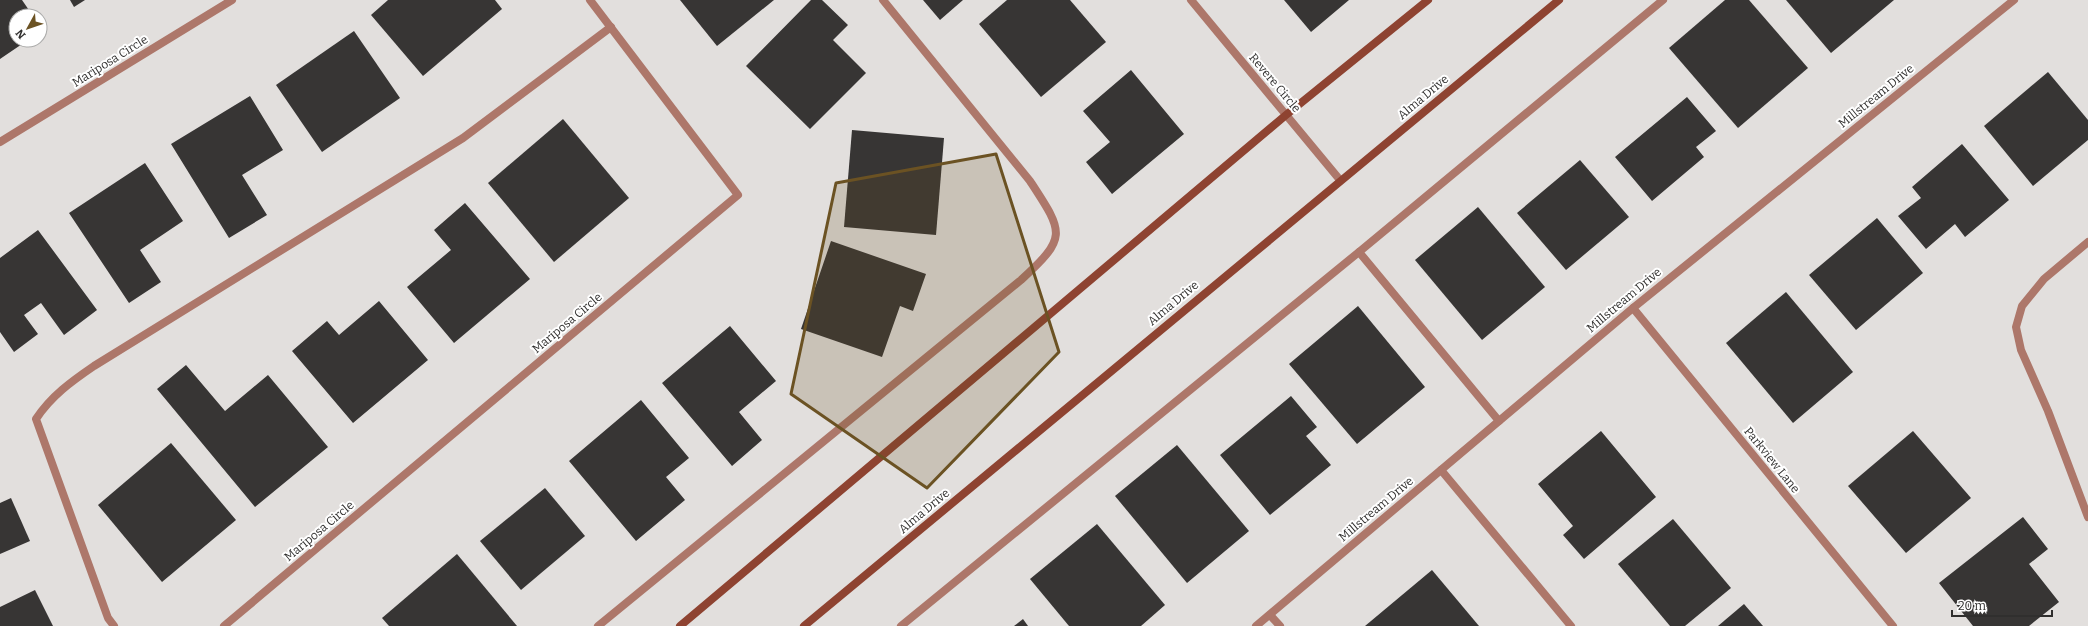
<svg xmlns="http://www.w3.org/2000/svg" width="2088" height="626" font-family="Bitter,serif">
	<rect width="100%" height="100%" fill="#e2dfdd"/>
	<!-- building -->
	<g fill="#373534">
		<polygon points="0,0 22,0 33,16 16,16 16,40 28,40 0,59"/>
		<polygon points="70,0 85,0 74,7"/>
		<polygon points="388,0 495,0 502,9 423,76 371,15"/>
		<polygon points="680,0 774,0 717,46"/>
		<polygon points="811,0 822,0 848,25 833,40 866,73 810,129 746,66"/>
		<polygon points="923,0 963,0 940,20"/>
		<polygon points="1007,0 1070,0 1106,42 1041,97 979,24"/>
		<polygon points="1284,0 1349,0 1311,32"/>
		<polygon points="1725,0 1749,0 1808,68 1738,128 1669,48"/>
		<polygon points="1786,0 1894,0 1831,53"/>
		<polygon points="354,31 400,98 322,152 276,85"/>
		<polygon points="1131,70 1184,134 1112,194 1086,162 1110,142 1083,111"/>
		<polygon points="2048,72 2088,120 2088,140 2033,186 1984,126"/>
		<polygon points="250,96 283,150 242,175 267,215 229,238 171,144"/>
		<polygon points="1687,97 1716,131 1696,147 1704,157 1652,201 1615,157"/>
		<polygon points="563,119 629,198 554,262 488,183"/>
		<polygon points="852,130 944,138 936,235 844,227"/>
		<polygon points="1962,144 2009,200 1965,237 1955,224 1926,249 1898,216 1921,198 1912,187"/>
		<polygon points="1580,160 1629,217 1566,270 1517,213"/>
		<polygon points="145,163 183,221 140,250 161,282 129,303 69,213"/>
		<polygon points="465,203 530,279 454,343 407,287 451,250 434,230"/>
		<polygon points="1478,207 1545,287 1482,340 1415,260"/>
		<polygon points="1877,218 1923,273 1856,330 1809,275"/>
		<polygon points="38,230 97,310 64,335 41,303 24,315 38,334 14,352 0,332 0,258"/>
		<polygon points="831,241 926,274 913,311 900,306 882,357 801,329"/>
		<polygon points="1786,292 1853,372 1793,423 1726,343"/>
		<polygon points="379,301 428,360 353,423 292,351 327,321 339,335"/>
		<polygon points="1358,306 1425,387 1357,444 1289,364"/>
		<polygon points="730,326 776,381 739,412 762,440 732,466 662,383"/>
		<polygon points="186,365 225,411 268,375 328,447 255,507 157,389"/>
		<polygon points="1291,396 1317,427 1306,436 1331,465 1270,515 1220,455"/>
		<polygon points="641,400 689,458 666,477 685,500 636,541 569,461"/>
		<polygon points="1601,431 1656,497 1584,559 1563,535 1573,526 1538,484"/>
		<polygon points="1913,431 1971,498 1906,553 1848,486"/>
		<polygon points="171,443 236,520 162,582 98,505"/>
		<polygon points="1177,445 1249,531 1187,583 1115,496"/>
		<polygon points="545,488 585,536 521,590 480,541"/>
		<polygon points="11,498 30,541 0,554 0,503"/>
		<polygon points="2023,517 2048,549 2029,564 2059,602 2029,626 1973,626 1939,583"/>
		<polygon points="1673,519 1731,588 1685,626 1670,626 1618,564"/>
		<polygon points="1097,524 1165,605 1141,626 1069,626 1030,579"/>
		<polygon points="457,554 517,626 389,626 382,618"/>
		<polygon points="1432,570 1479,626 1365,626"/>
		<polygon points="35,590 53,626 0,626 0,607"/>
		<polygon points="1744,604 1763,626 1718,626"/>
		<polygon points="1023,619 1028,626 1014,626"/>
	</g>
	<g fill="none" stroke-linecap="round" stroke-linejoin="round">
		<!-- lane -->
		<g stroke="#ad776a" stroke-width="8">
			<polyline points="2088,242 2044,279 2022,306 2016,327 2021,350 2048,411 2088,517"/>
			<polyline points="1359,252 1499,421"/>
			<polyline points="1441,470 1571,626"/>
			<path d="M 114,626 L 108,618 L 36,419 C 51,396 72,381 94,366 L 463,138 L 611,27"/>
			<path d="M 598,626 L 1021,280 C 1068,237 1064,233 1030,181 L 883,0"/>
			<polyline points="901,626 1359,252 1663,0"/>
		</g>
		<!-- street -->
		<g stroke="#ad776a" stroke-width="8">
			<polyline points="1191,0 1340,180"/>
			<polyline points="0,142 232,0"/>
			<polyline points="1633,308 1893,626"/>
			<polyline points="1270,615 1280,626"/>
			<polyline points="224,626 738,195 590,0"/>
			<polyline points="1256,626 1633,308 2014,0"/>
		</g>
		<!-- secondary -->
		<g stroke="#8e4331" stroke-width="8">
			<polyline points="680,626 1286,115 1428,0"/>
			<polyline points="804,626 1559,0"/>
		</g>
	</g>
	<!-- marked area -->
	<path fill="#6b5223" fill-opacity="0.2" stroke="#6b5223" stroke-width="3" stroke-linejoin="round" d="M 996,154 L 1059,352 L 927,488 L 791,394 L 836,183 Z"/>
	<g text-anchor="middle" stroke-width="4" stroke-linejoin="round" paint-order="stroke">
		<!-- street labels -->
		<g font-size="12" fill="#302f2e" stroke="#fff">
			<text transform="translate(110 61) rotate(-32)" y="4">Mariposa Circle</text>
			<text transform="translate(1275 83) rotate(50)" y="4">Revere Circle</text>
			<text transform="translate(1876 96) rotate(-39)" y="4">Millstream Drive</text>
			<text transform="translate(1423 97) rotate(-40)" y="4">Alma Drive</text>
			<text transform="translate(1624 300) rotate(-40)" y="4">Millstream Drive</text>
			<text transform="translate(1173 303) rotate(-40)" y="4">Alma Drive</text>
			<text transform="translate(567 323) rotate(-40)" y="4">Mariposa Circle</text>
			<text transform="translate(1772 460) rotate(51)" y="4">Parkview Lane</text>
			<text transform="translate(1376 509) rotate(-40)" y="4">Millstream Drive</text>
			<text transform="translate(924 511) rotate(-40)" y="4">Alma Drive</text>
			<text transform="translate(319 531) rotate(-40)" y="4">Mariposa Circle</text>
		</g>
	</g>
	<!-- north arrow -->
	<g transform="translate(28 28) rotate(230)"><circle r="19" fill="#ffffff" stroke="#acacab"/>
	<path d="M0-3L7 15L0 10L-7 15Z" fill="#6b5223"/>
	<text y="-6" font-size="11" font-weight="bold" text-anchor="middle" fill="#302f2e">N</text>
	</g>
	<!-- scale -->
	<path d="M1952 610v6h100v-6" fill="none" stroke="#302f2e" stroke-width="2"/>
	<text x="1958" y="610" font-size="12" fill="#302f2e" stroke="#ffffff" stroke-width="3" paint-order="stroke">20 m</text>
</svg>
